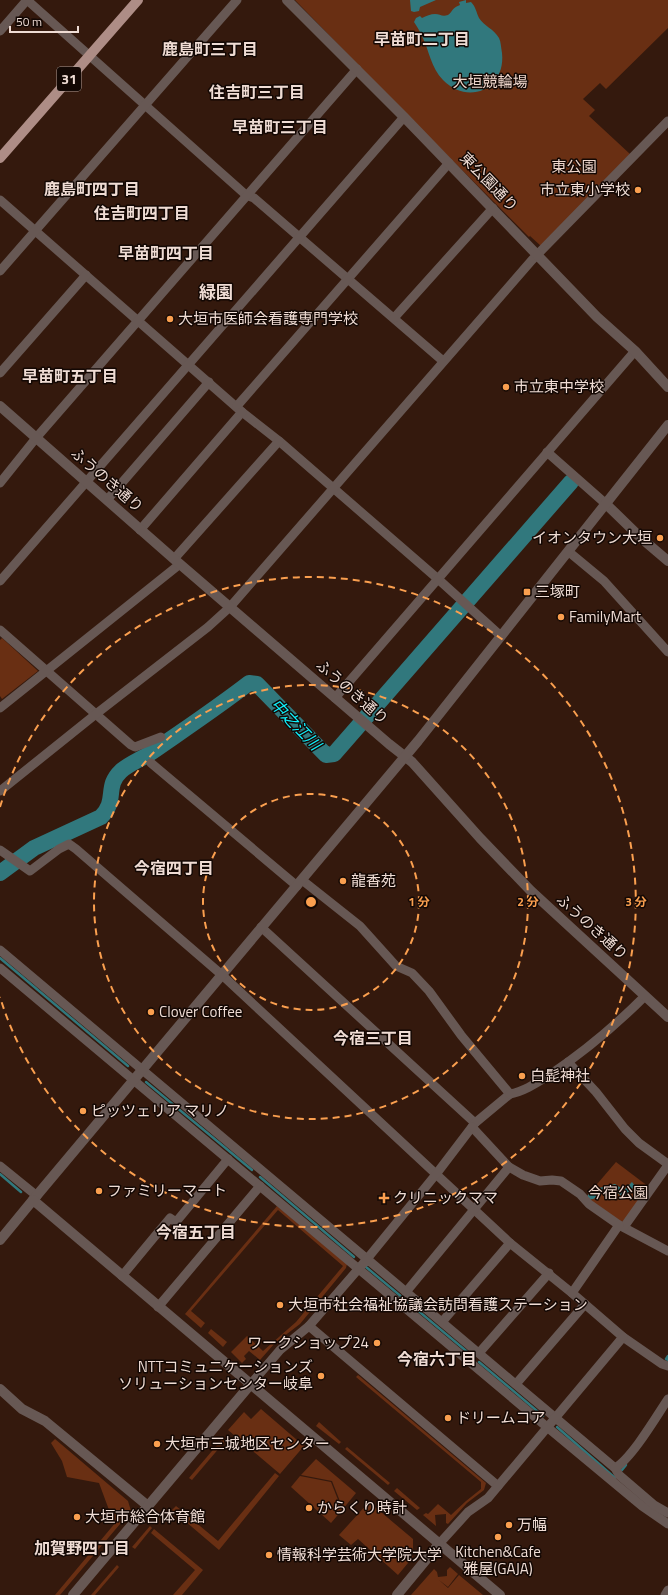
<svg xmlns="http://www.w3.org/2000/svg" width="668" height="1595" font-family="'Titillium Web','Noto Sans JP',sans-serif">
	<rect width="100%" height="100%" fill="#34190d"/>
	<!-- green -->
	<g fill="#692f13">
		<polygon points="295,0 668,0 668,28 606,89 600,83 583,99 595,110 589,116 630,154 541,246 530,236 558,207 529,237 395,103"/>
		<polygon points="2,638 38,671 2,699 0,696 0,640"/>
		<polygon points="616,1162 649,1187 623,1223 586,1197"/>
		<polygon points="277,1206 347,1264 346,1268 300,1324 275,1343 260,1360 249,1351 244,1356 246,1359 242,1363 231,1352 247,1336 263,1351 296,1322 343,1266 278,1210 191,1311 205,1323 201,1328 185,1314"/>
		<polygon points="211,1329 227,1342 223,1347 208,1333"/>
		<polygon points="358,1375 486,1483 484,1490 467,1503 448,1524 446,1523 446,1514 435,1515 436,1526 423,1515 426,1513 428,1514 438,1504 451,1515 466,1501 481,1489 481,1482 356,1377"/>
		<polygon points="261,1409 304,1446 280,1474 228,1430 244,1412 251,1419"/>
		<polygon points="319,1422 341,1442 339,1444 316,1426"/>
		<polygon points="223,1438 226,1440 192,1480 189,1478"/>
		<polygon points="55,1439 128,1501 131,1511 60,1595 55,1595 116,1522 112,1518 99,1483 67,1477 62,1461 51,1443"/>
		<polygon points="347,1447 390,1483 388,1485 345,1449"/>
		<polygon points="316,1459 356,1493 343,1509 332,1481 301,1475"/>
		<polygon points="275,1473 279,1476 219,1550 172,1510 176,1506 218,1541"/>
		<polygon points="300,1476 331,1482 342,1510 331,1523 291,1487"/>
		<polygon points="397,1488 420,1508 417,1510 394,1491"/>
		<polygon points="369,1502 413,1539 413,1557 398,1575 358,1539 351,1545 339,1535"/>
		<polygon points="150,1526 152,1528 135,1549 132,1547"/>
		<polygon points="154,1529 203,1570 182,1595 173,1595 195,1570 151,1533"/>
		<polygon points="117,1565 119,1567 95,1595 91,1595"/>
		<polygon points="450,1567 458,1574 448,1587 439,1580 448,1588 459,1575 483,1595 411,1595 434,1569 437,1572 438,1577 447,1576 447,1570"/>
	</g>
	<!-- water -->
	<g fill="#31787d">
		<polygon points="410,0 436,0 420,7 419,11 414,12 411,11"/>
		<path d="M 466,0 L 466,3 L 471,2 C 476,7 476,12 479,18 C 484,26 494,29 499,38 C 501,42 501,48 502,53 C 506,89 468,106 443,80 C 431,68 429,50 422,36 C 420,31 417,27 414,22 L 416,18 L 420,16 L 422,18 C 426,16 431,14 435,14 C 440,14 442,17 448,15 C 453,12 451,8 460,5 L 459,2 Z"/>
		<path d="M 632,1182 L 635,1186 L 624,1197 L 622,1197 C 613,1188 612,1189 600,1192 C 597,1195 596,1200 590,1199 L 587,1197 L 588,1195 L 595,1189 L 615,1184 L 624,1190 Z"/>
	</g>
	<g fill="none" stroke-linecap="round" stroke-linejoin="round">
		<!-- stream -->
		<g stroke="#31787d" stroke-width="2.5">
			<polyline points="0,958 128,1066"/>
			<polyline points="146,1082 252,1170"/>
			<polyline points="0,1174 21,1192"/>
			<polyline points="260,1177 354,1257"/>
			<polyline points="366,1267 471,1355"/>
			<polyline points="668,1356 666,1359 668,1360"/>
			<polyline points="479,1362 543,1416"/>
			<polyline points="557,1427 615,1478"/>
			<polyline points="622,1470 626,1465"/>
		</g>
		<!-- river -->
		<path stroke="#31787d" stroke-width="16" d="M 0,873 L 34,848 L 101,817 C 118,800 104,787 121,771 C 130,763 142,759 152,752 C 185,729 218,707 249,683 L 257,684 L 326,755 L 334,754 L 571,482"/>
		<!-- minor -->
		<g stroke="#675854" stroke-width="9">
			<polyline points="27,0 246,195 254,198 443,361"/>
			<polyline points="0,31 27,0"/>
			<polyline points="0,200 242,412 279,441 438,579 501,636"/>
			<polyline points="0,271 237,0"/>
			<polyline points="394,318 493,208"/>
			<polyline points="0,373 86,275"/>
			<polyline points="237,406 449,163"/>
			<polyline points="547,452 606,504"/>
			<polyline points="0,483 36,438 357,69"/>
			<polyline points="107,500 209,382"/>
			<polyline points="140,530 242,412"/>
			<polyline points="569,552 604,581 668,652"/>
			<polyline points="174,559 279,441"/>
			<polyline points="0,581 404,117"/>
			<polyline points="0,630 131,745 135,747 161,737"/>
			<polyline points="335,698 635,351"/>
			<polyline points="0,708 180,564"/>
			<polyline points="151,763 297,886"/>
			<polyline points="0,791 96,714 208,627 230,607 532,260 668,121"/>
			<polyline points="0,850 30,871 59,849 69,844 76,849 222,975 510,1243 572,1293 623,1337 662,1364 668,1366"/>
			<polyline points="261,927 475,1123"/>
			<polyline points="0,950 367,1259 437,1173 475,1123 510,1094 461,1035 429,991 412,973 396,966 360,926 302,880"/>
			<polyline points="0,968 547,1427 642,1506 668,1524"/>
			<polyline points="568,1062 596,1092 625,1129 639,1143 668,1164"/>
			<path d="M 510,1094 C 525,1091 538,1082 551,1074 C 585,1051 616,1025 645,996"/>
			<polyline points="472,1127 509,1167 523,1175 540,1181 552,1180 561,1181 580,1194 589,1204 619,1225 668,1251"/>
			<polyline points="0,1166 37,1196"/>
			<polyline points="624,1227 668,1165"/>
			<polyline points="122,1276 170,1218 176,1222 228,1159"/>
			<polyline points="406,1292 509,1167"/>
			<polyline points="572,1293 619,1225"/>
			<polyline points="158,1307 260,1186"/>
			<polyline points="442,1322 510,1243"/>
			<polyline points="309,1326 498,1486"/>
			<polyline points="479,1353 549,1273"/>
			<polyline points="516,1384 585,1304"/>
			<polyline points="250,1385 280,1350 309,1326 367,1259 615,1468 619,1475 654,1505 668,1513"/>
			<path d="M 615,1468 C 632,1458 656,1417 668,1399"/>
			<polyline points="439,1544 468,1512 488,1498 623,1337"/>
			<polyline points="665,1595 668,1590"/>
		</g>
		<!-- tertiary -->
		<g stroke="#675854" stroke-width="10">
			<polyline points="287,0 404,117 597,317 635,351 668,387"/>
			<polyline points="0,406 174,559 389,744 412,762 480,838 531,891 668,1017"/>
			<polyline points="606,504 641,538 668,561"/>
			<polyline points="33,1200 418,741 668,425"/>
			<polyline points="0,1240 33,1200 500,1595"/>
			<polyline points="0,1389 22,1409 45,1421 148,1506"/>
			<polyline points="73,1595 250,1385"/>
			<polyline points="397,1595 439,1544"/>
		</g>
		<!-- primary -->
		<polyline stroke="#ae8d86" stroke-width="10" points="0,158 138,0"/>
	</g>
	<!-- distance rings -->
	<g fill="none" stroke="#fa9f4f" stroke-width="2" stroke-dasharray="7 5">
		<circle cx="311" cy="902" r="108"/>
		<circle cx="311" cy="902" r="217"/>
		<path d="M0 807A325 325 0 1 1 0 997"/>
	</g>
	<!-- markers -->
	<g fill="#fa9f4f" stroke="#130804" stroke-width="1.5">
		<circle cx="638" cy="190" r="4"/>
		<circle cx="170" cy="319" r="4"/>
		<circle cx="506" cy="387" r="4"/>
		<circle cx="660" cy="538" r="4"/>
		<rect x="523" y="588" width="8" height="8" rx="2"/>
		<circle cx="561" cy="617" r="4"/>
		<circle cx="343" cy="881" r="4"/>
		<circle cx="151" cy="1012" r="4"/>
		<circle cx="522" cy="1076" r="4"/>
		<circle cx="83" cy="1111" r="4"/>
		<circle cx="99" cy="1191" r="4"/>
		<path d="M382 1192h4v4h4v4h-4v4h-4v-4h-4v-4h4z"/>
		<circle cx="280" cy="1305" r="4"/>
		<circle cx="377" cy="1343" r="4"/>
		<circle cx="321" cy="1376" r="4"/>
		<circle cx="448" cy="1418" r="4"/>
		<circle cx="157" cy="1444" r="4"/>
		<circle cx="309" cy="1508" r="4"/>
		<circle cx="77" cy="1517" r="4"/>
		<circle cx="509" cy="1525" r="4"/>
		<circle cx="498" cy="1537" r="4"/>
		<circle cx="269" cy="1555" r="4"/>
	</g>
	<g text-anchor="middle" stroke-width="3" stroke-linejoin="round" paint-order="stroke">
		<!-- shield labels -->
		<rect fill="#130804" stroke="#ad9c96" stroke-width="1" x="57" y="67" width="24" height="24" rx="3"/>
		<g font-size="14" font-weight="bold" fill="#efdcd4">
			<text x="69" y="84">31</text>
		</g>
		<!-- park labels -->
		<g font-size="15" fill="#efd7cd" stroke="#130804">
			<text x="490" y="87">大垣競輪場</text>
			<text x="574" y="172">東公園</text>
			<text x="618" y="1198">今宿公園</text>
		</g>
		<!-- street labels -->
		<g font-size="15" fill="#efdcd4" stroke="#130804">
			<text transform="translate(489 182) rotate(46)" y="5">東公園通り</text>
			<text transform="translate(107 480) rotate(41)" y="5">ふうのき通り</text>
			<text transform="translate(352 692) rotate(41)" y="5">ふうのき通り</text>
			<text transform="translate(592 927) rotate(42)" y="5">ふうのき通り</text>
		</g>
		<!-- poi labels -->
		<g font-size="15" fill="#efdcd4" stroke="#130804" text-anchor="start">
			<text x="630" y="195" text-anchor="end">市立東小学校</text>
			<text x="178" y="324">大垣市医師会看護専門学校</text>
			<text x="514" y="392">市立東中学校</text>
			<text x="652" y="543" text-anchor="end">イオンタウン大垣</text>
			<text x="535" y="597">三塚町</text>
			<text x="569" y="622">FamilyMart</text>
			<text x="351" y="886">龍香苑</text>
			<text x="159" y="1017">Clover Coffee</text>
			<text x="530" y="1081">白髭神社</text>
			<text x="91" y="1116">ピッツェリア マリノ</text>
			<text x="107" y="1196">ファミリーマート</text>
			<text x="393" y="1203">クリニックママ</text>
			<text x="288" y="1310">大垣市社会福祉協議会訪問看護ステーション</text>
			<text x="369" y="1348" text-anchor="end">ワークショップ24</text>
			<text x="313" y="1372" text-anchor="end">NTTコミュニケーションズ<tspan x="313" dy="17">ソリューションセンター岐阜</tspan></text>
			<text x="456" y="1423">ドリームコア</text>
			<text x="165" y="1449">大垣市三城地区センター</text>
			<text x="317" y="1513">からくり時計</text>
			<text x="85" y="1522">大垣市総合体育館</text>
			<text x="517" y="1530">万幅</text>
			<text x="498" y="1557" text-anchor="middle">Kitchen&amp;Cafe<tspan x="498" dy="17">雅屋(GAJA)</tspan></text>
			<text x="277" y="1560">情報科学芸術大学院大学</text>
		</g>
		<!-- neighbourhood labels -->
		<g font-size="16" font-weight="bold" fill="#efdcd4" stroke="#130804">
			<text x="422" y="45">早苗町二丁目</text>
			<text x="210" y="55">鹿島町三丁目</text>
			<text x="257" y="98">住吉町三丁目</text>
			<text x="280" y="133">早苗町三丁目</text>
			<text x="92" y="195">鹿島町四丁目</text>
			<text x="142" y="219">住吉町四丁目</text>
			<text x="166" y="259">早苗町四丁目</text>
			<text x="70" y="382">早苗町五丁目</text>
			<text x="174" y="874">今宿四丁目</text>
			<text x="373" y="1044">今宿三丁目</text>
			<text x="196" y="1238">今宿五丁目</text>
			<text x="437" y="1365">今宿六丁目</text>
			<text x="82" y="1554">加賀野四丁目</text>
		</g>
		<!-- water labels -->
		<g font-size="16" font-style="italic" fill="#0ef2fe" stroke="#130804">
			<text transform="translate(296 724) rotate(46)" y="6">中之江川</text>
		</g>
		<!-- quarter labels -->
		<g font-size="17" font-weight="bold" fill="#efdcd4" stroke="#130804">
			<text x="216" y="298">緑園</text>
		</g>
	</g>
	<circle cx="311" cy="902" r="6" fill="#fa9f4f" stroke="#130804" stroke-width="2"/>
	<g font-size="12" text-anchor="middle" font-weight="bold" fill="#fa9f4f" stroke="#130804" stroke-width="3" stroke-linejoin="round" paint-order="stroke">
		<text x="419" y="906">1 分</text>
		<text x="528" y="906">2 分</text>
		<text x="636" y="906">3 分</text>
	</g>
	<!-- scale -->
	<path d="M10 26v6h68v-6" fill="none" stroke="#efdcd4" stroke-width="2"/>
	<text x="16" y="26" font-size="12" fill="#efdcd4" stroke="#130804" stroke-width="3" paint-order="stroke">50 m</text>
</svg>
